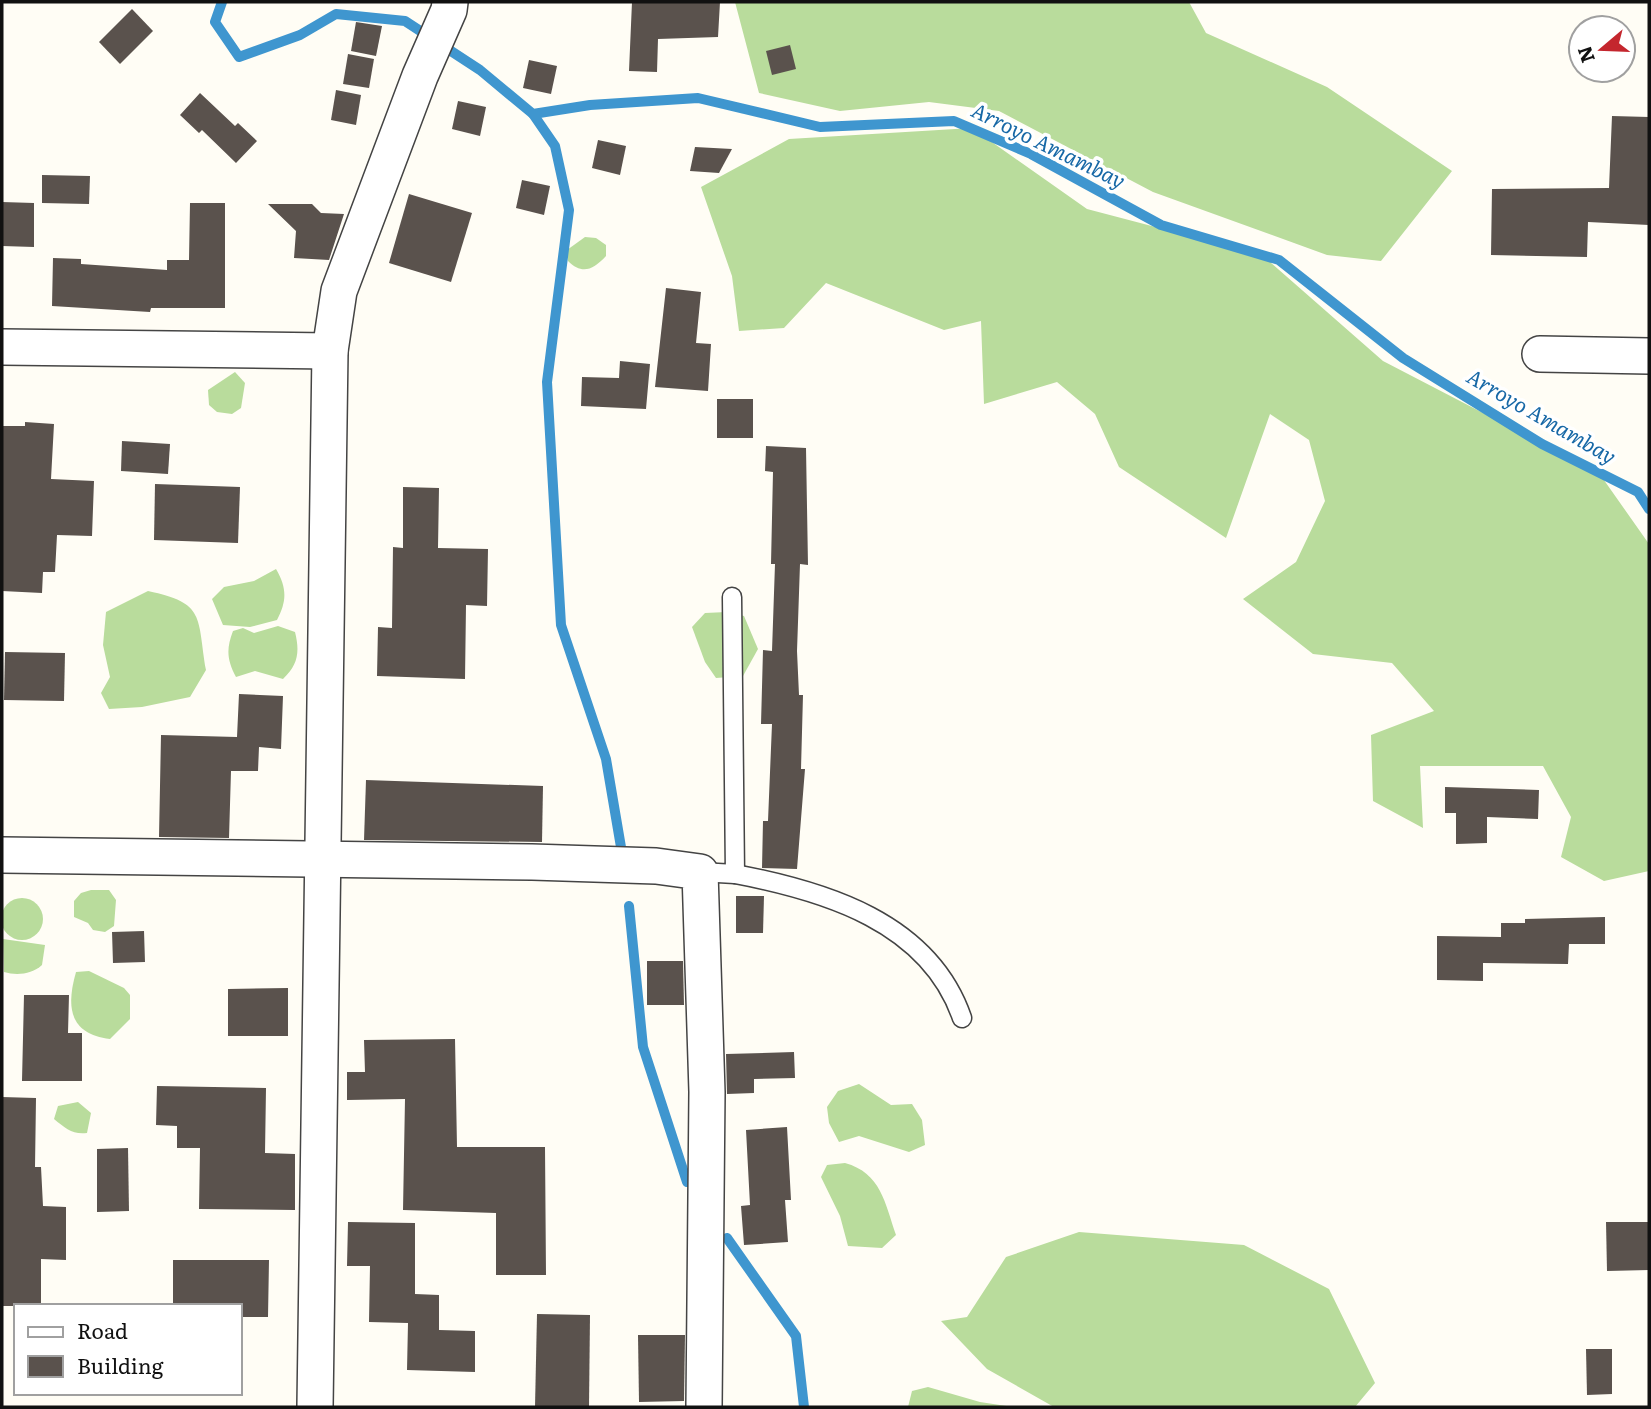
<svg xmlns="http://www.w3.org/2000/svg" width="1651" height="1409" font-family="Literata,serif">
	<rect width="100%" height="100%" fill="#fffdf5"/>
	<!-- forest -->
	<g fill="#b9dc9c">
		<polygon points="735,2 1189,2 1206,33 1327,87 1452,171 1381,261 1327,255 1153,192 999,111 929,102 840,111 759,93"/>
		<polygon points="972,128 1087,209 1262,255 1383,361 1599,473 1649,544 1649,871 1604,881 1561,857 1571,817 1543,766 1420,766 1423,828 1373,801 1371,735 1434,711 1392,663 1313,654 1243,599 1296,562 1325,501 1309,440 1270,414 1226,538 1119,467 1095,414 1057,382 984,404 981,321 944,330 826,283 784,328 739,331 732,276 701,187 789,139"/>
		<path d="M 585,237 L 596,238 L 606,245 L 606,256 C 593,270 582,275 568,261 L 567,250 Z"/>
		<polygon points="235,372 245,383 241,408 232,414 217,412 209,405 208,390"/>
		<path d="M 276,569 C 287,588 287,601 277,620 L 250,627 L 223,625 L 212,599 L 224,587 L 254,581 Z"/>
		<path d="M 148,591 C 206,603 197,617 206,670 L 190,697 L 142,707 L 109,709 L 101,693 L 110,677 L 103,645 L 106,612 Z"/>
		<polygon points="727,612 744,616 758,649 743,676 716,678 705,662 692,627 705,613"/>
		<path d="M 278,626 L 295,632 C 300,652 298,665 283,679 L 255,671 L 236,677 C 227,660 226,649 233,631 L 243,628 L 254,633 Z"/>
		<polygon points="91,890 109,890 116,900 114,926 105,932 93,930 88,923 74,917 74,901 81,893"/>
		<circle cx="22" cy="919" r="21"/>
		<path d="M 3,939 L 45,945 L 42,965 C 32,974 17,976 4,972 Z"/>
		<path d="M 89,971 L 124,988 L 130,995 L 130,1019 L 110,1039 C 69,1034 66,1007 76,972 Z"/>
		<polygon points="859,1084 891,1105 912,1104 922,1120 925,1145 909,1152 859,1136 839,1142 829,1123 827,1107 838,1091"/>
		<path d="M 78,1102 L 91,1113 L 87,1133 C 73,1135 65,1128 54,1119 L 58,1106 Z"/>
		<path d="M 845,1163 C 881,1173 885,1203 896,1235 L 882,1248 L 848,1246 L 840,1216 L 821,1177 L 827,1165 Z"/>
		<polygon points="1079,1232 1244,1245 1329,1289 1375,1383 1355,1407 1054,1407 987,1369 941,1321 967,1317 1006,1257"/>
		<polygon points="928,1387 980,1402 1013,1407 908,1407 912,1391"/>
	</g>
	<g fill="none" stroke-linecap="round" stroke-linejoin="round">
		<!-- stream -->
		<g stroke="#3f96cf" stroke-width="10">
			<polyline points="222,2 215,22 239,57 300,35 336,14 405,21 480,70 533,114 590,105 698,98 820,127 954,121 1031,154 1161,225 1279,260 1403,358 1542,444 1638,492 1649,509"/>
			<polyline points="533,114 555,146 569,210 547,382 561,625 606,759 622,853"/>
			<polyline points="629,906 643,1047 687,1182"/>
			<polyline points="727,1238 796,1336 804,1407"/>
		</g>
	</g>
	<!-- building -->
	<g fill="#5a524d">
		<polygon points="632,2 720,2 718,37 658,39 657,72 629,71"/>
		<polygon points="132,9 153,31 120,64 99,42"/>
		<polygon points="356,22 382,26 376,56 351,51"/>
		<polygon points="790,45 796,69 772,75 766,51"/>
		<polygon points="348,54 374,59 369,88 343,84"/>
		<polygon points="529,60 557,66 551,94 523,88"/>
		<polygon points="336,90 361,95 356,125 331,120"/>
		<polygon points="200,93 235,126 238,123 257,141 236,163 202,130 199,133 180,115"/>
		<polygon points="458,101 486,107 480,136 452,129"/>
		<polygon points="1612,116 1649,117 1649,225 1588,222 1587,257 1491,255 1492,189 1609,188"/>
		<polygon points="598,140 626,146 620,175 592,168"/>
		<polygon points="695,147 732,149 719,173 690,171"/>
		<polygon points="42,175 90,176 89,204 42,203"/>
		<polygon points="522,180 550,186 544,215 516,208"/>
		<polygon points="409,194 472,213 451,282 389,263"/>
		<polygon points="2,202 34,203 34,247 2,246"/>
		<polygon points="190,203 225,203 225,308 151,308 150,312 52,306 53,258 81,259 81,264 167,270 167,260 189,260"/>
		<polygon points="268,204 312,204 321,213 344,214 329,260 294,258 296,231"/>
		<polygon points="666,288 701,292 696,343 711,344 708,391 655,387"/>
		<polygon points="620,361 650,364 646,409 581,406 582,377 619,378"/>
		<rect x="717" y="399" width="36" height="39"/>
		<polygon points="25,422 54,424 51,479 94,481 92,536 57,535 55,572 43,572 42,593 2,591 2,426 25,426"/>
		<polygon points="122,441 170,444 168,474 121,471"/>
		<polygon points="766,446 806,448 808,565 800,564 797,651 799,695 803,695 801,769 805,769 797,869 762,868 763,821 768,821 772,724 761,724 763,650 772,651 775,564 771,564 773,472 765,471"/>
		<polygon points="155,484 240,487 238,543 154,540"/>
		<polygon points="403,487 439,488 438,548 488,549 487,606 466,605 465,679 377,676 378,627 392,628 393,547 403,548"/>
		<polygon points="5,652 65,653 64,701 4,700"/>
		<polygon points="239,694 283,696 281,749 259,747 258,771 231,771 229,838 159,837 161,735 237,737"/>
		<polygon points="366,780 543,786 542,842 364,840"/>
		<polygon points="1445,787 1539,790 1538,819 1487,817 1487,843 1456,844 1456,813 1445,813"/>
		<polygon points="736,896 764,896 763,933 736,933"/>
		<polygon points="1605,917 1605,944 1569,944 1568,964 1483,963 1483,981 1437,980 1437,936 1501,937 1501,923 1525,923 1525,919"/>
		<polygon points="144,931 145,962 113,963 112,932"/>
		<polygon points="647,961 683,961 684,1005 647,1005"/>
		<polygon points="288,988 288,1036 228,1036 228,989"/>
		<polygon points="24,995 69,995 68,1033 82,1033 82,1081 22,1081"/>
		<polygon points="455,1039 457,1147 545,1147 546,1275 496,1275 496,1213 403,1210 405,1099 347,1100 347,1072 365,1072 364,1040"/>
		<polygon points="794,1052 795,1078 754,1079 754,1093 727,1094 726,1054"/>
		<polygon points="157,1086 266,1088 265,1153 295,1154 295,1210 199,1209 200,1148 177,1148 177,1126 156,1125"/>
		<polygon points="2,1097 36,1098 35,1167 41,1167 43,1206 66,1207 66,1260 41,1259 41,1306 2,1306"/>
		<polygon points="787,1127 791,1200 785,1200 788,1242 744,1245 741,1206 750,1205 746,1130"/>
		<polygon points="128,1148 129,1211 97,1212 97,1149"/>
		<polygon points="348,1222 415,1223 415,1294 439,1295 439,1330 475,1331 475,1372 407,1370 408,1323 369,1322 370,1266 347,1266"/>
		<polygon points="1606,1222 1649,1222 1649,1270 1607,1271"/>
		<polygon points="173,1260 269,1260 268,1317 240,1317 240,1306 173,1306"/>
		<polygon points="537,1314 590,1315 589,1407 535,1407"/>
		<polygon points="638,1335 685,1335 684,1401 639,1402"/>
		<polygon points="1586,1349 1612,1349 1612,1394 1587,1395"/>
	</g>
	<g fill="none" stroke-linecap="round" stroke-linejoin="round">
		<!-- service casing -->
		<g stroke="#444" stroke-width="21">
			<g id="service">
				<polyline points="700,872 735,874 732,597"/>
				<path d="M 735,874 C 825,891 929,922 962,1018"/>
			</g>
		</g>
		<!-- minor casing -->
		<g stroke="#444" stroke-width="38">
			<g id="minor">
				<polyline points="2,347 330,351"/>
				<polyline points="1540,354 1649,356"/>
				<polyline points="2,855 532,862 656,866 700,872 707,1092 704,1407"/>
				<polyline points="315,1407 330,351 339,291 420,76 449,10 450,2"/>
			</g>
		</g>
		<!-- service -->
		<use href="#service" stroke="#fff" stroke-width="18"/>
		<!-- minor -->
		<use href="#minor" stroke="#fff" stroke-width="35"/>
	</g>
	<g text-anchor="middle" stroke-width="7" stroke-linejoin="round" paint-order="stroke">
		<!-- water labels -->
		<g font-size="21" font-style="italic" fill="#1768a6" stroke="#fff">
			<text transform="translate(1048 146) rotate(26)" y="7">Arroyo Amambay</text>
			<text transform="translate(1541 417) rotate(30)" y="7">Arroyo Amambay</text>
		</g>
	</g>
	<!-- border -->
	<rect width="1651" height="1409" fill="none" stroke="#111111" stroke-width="7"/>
	<!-- legend -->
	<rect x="14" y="1304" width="228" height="91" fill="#ffffff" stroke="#a0a0a0" stroke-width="2"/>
	<rect x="28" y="1327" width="35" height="10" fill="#ffffff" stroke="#a0a0a0" stroke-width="2"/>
	<text x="77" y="1339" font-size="21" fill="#111111">Road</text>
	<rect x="28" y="1356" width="35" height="21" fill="#5a524d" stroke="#a0a0a0" stroke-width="2"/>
	<text x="77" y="1374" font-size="21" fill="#111111">Building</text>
	<!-- north arrow -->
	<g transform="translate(1602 49) rotate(251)"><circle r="33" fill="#ffffff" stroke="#a0a0a0" stroke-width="2"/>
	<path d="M0-5L12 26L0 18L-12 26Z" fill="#c4262e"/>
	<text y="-10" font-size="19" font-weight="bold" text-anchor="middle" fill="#111111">N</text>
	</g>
</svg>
